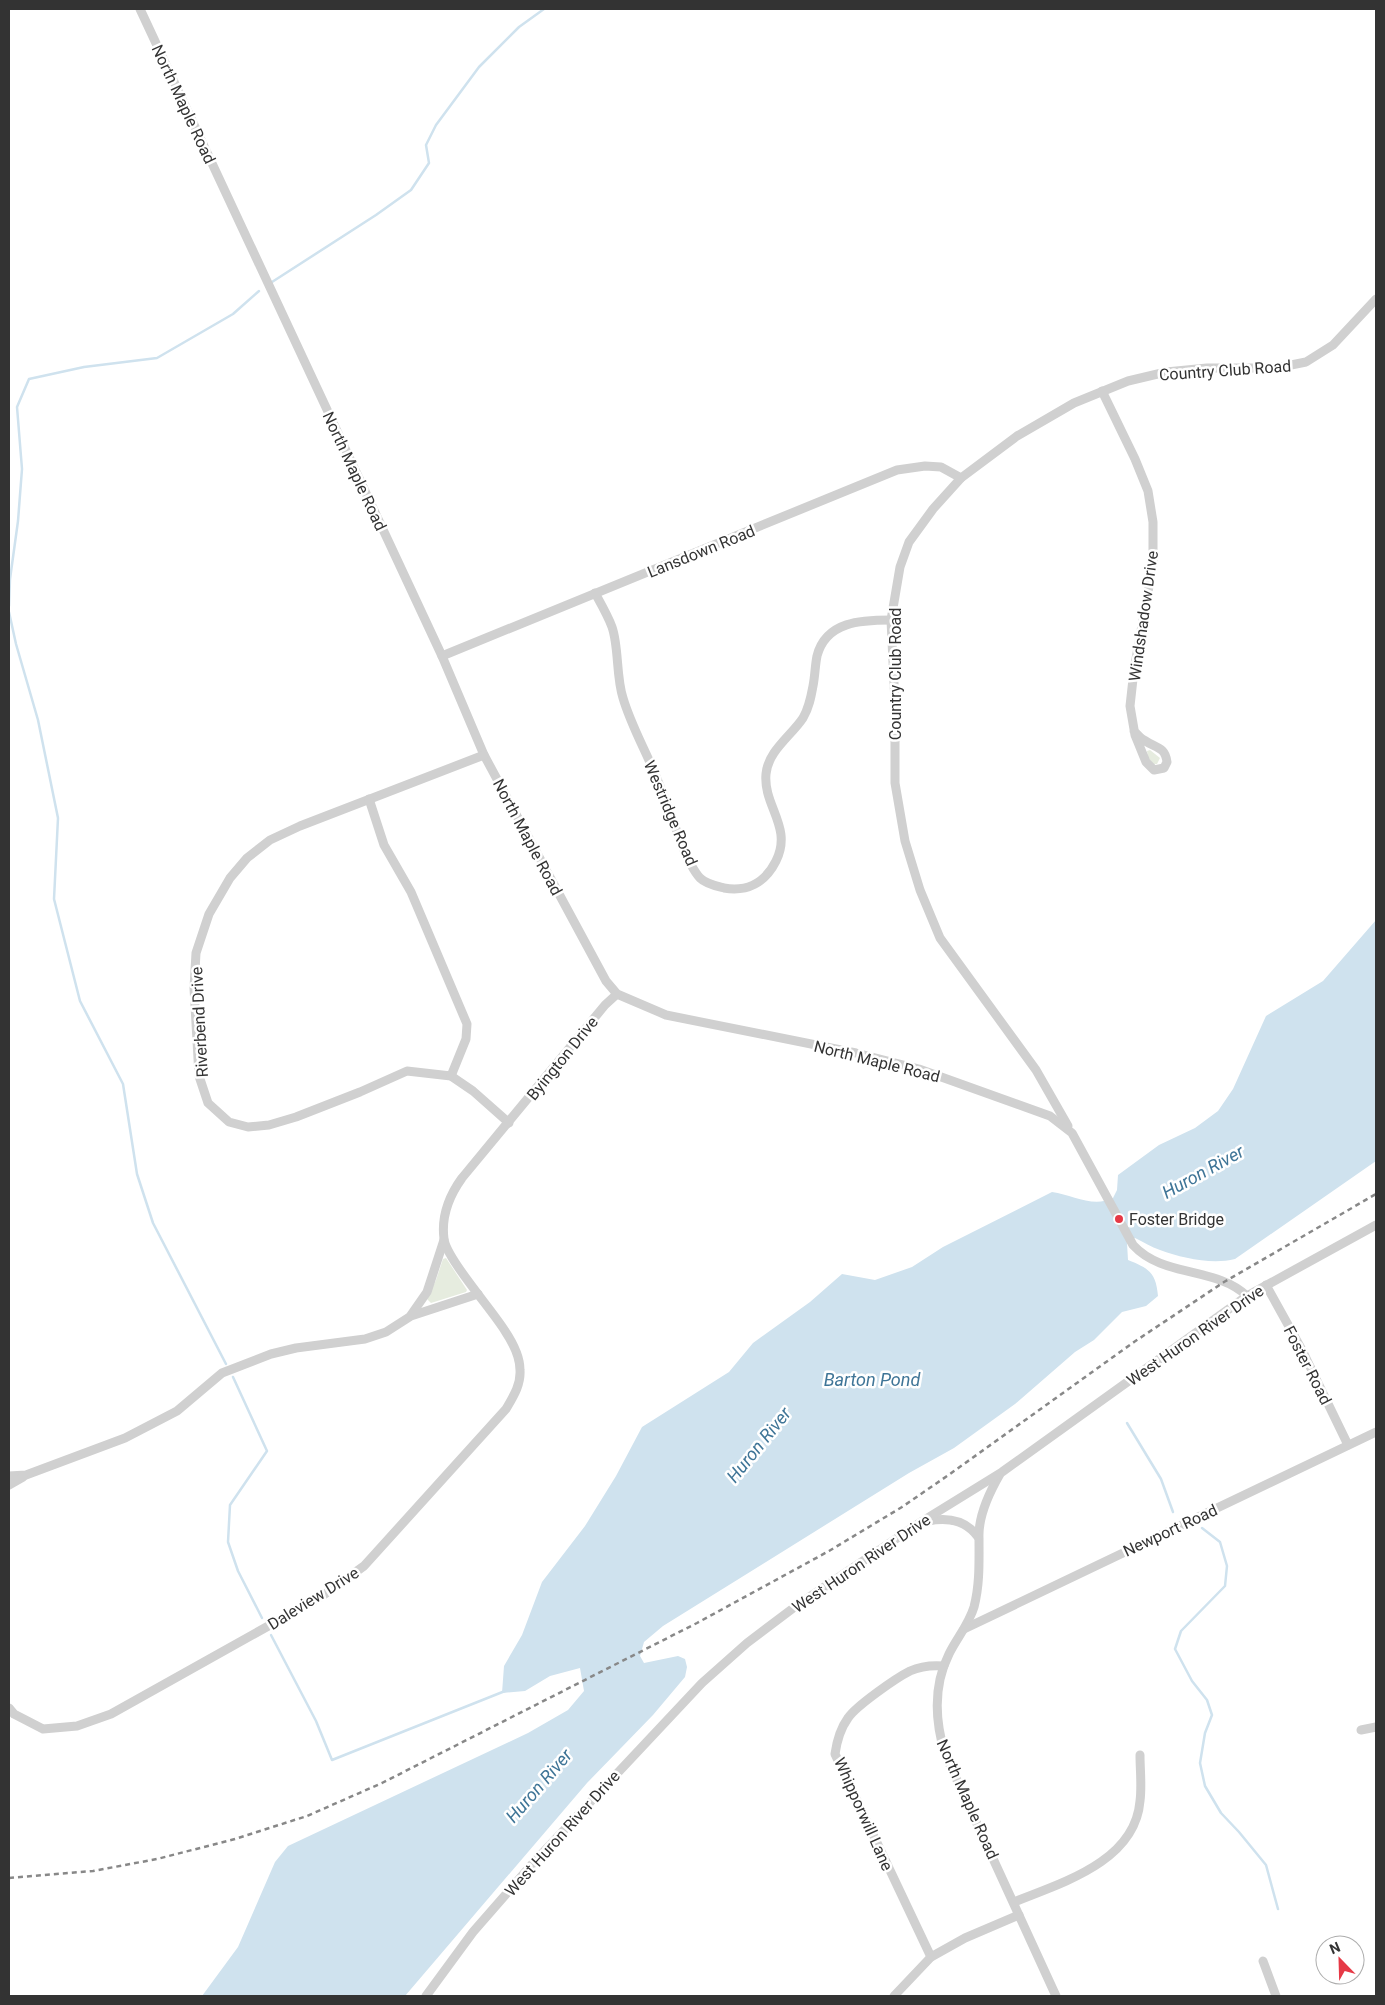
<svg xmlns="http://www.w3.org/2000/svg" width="1385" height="2005" font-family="Roboto,sans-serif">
	<rect width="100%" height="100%" fill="#fff"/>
	<!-- green -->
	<g fill="#e6ecdf">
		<polygon points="1150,750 1160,758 1157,764 1153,764 1148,757 1147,751"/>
		<polygon points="446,1258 467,1290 466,1292 431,1303 427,1299 436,1280 443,1259"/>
	</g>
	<!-- water -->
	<path fill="#cfe2ee" d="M 1376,920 L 1376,1161 L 1235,1259 C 1212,1265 1182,1258 1160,1250 C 1151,1247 1144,1242 1135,1238 L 1127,1243 L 1128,1260 C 1148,1268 1156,1272 1158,1296 L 1146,1306 L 1122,1312 L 1094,1340 L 1075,1352 L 1015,1404 L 954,1448 L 909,1473 L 663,1626 L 644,1642 L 640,1656 L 644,1663 L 678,1656 L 685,1659 L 687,1667 L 685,1677 L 653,1715 L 587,1783 L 405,1996 L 202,1996 L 238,1947 L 275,1862 L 288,1846 L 528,1733 L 568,1710 L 584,1691 L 580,1668 L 550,1676 L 525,1691 L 502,1693 L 504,1666 L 522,1635 L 542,1582 L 585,1526 L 616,1476 L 642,1427 L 729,1372 L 753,1343 L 810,1302 L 842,1274 L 875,1280 L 912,1267 L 943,1247 L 1052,1192 C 1073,1195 1093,1208 1113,1198 L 1117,1190 L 1118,1175 L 1159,1145 L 1195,1128 L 1218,1111 L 1233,1089 L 1266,1016 L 1323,981 Z"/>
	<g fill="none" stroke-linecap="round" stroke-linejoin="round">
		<!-- stream -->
		<g stroke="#cfe2ee" stroke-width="2.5">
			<polyline points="272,282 376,215 411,190 429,163 426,145 436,125 479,67 519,27 544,9"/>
			<polyline points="9,606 10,579 18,521 22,469 17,407 29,379 84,367 157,358 233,314 259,291"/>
			<polyline points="9,612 16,644 38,720 58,818 54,899 80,1001 123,1084 137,1174 153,1223 226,1364"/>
			<polyline points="233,1377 267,1451 230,1505 228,1542 238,1571 262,1618"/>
			<polyline points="1127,1423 1161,1479 1173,1512"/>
			<polyline points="1202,1528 1220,1542 1227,1566 1225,1586 1181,1631 1175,1649 1192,1681 1207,1700 1212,1715 1205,1733 1200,1763 1205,1786 1221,1813 1239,1832 1266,1865 1278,1909"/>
			<polyline points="271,1635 316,1721 332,1760 505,1691"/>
		</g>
		<!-- minor -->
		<g stroke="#d0d0d0" stroke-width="9">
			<path d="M 140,9 L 442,656 L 484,755 L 606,981 L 617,994 L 666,1015 L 856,1053 L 919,1069 L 1050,1116 L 1072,1133 L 1133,1245 C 1163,1278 1215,1266 1247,1296"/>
			<path d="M 1102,391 L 1135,459 L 1148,491 L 1153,522 L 1153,564 L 1134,670 L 1130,706 L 1135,735 L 1146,762 L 1154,770 L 1164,768 L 1167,762 C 1165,746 1155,748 1144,740 C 1140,738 1137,734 1134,731"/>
			<path d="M 595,593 C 601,604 608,616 612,627 C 619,647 616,677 623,698 C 630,722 642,744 652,767 C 663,792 672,816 680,841 C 685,853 691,868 700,878 C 706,884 716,886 724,888 C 747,892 765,883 776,861 C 793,827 763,806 766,774 C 768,751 791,736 803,718 C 809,708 811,697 813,686 C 815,676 815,666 817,656 C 826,621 862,620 891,620"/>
			<polyline points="442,656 897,470 925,466 941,467 961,478"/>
			<polyline points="484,755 300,826 270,840 247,858 230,878 209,914 196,953 194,988 199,1076 208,1103 229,1122 248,1127 269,1125 296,1117 360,1092 407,1071 451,1076 473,1091 509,1123"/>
			<polyline points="369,799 384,845 411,892 467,1024 466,1039 451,1076"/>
			<polyline points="1068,1126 1036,1070 940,938 920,890 905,841 895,783 895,704 891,620 900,567 909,542 933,509 961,478 1017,436 1074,403 1128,381 1166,372 1207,368 1276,368 1306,362 1333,345 1376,299"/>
			<polyline points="1266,1285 1302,1350 1348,1445"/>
			<polyline points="411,1315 427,1292 444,1240"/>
			<path d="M 1000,1474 C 989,1493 978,1516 979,1538 C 979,1561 980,1584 974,1607 C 969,1624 957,1638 949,1654 C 933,1686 935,1721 945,1754 L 1056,1996"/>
			<polyline points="9,1476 26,1475 125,1438 177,1411 222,1373 271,1354 296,1348 365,1339 386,1332 411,1316 478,1294"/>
			<polyline points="9,1485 23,1477"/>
			<path d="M 928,1521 C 948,1517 966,1520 978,1537"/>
			<polyline points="964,1629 1376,1432"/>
			<path d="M 9,1708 L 14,1714 L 43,1729 L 77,1726 L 111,1714 L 322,1596 L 364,1566 L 506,1409 C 513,1397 521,1385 520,1370 C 520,1356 513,1343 505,1331 C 493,1311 446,1258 444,1239 C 441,1216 449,1196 462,1178 L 605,1005 L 617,994"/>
			<polyline points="1361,1730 1376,1727"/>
			<path d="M 1014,1902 C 1061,1883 1135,1862 1140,1801 C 1142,1786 1140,1770 1140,1755"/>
			<path d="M 931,1957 L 835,1754 C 837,1740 840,1729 848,1718 C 856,1706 896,1678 910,1671 C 921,1666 932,1665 944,1666"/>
			<polyline points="1263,1961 1276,1996"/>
			<polyline points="426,1996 473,1932 534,1862 702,1683 747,1643 796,1606 921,1522 1002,1472 1247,1296 1376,1225"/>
			<polyline points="894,1996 931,1957 965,1938 1019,1915"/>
		</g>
		<!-- rail -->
		<polyline stroke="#888" stroke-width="2.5" stroke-dasharray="5 4" stroke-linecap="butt" points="9,1878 93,1871 157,1859 235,1839 307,1816 382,1783 697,1623 829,1551 902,1507 950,1474 1134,1342 1224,1282 1376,1194"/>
	</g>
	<!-- markers -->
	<circle fill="#e63946" stroke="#fff" stroke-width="2" cx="1119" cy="1219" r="5"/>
	<g text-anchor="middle" stroke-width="5" stroke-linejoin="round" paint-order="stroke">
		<!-- street labels -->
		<g font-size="16" fill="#333" stroke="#fff">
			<text transform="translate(184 104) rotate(65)" y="6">North Maple Road</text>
			<text transform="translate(1225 370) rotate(-4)" y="6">Country Club Road</text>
			<text transform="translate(355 471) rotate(65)" y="6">North Maple Road</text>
			<text transform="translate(701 551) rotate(-22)" y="6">Lansdown Road</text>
			<text transform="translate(1143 616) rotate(-82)" y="6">Windshadow Drive</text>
			<text transform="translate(895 674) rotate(-90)" y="6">Country Club Road</text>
			<text transform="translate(671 813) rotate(67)" y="6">Westridge Road</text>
			<text transform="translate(528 837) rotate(62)" y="6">North Maple Road</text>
			<text transform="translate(199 1022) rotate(-93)" y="6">Riverbend Drive</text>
			<text transform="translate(562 1058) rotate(-51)" y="6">Byington Drive</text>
			<text transform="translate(877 1061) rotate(14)" y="6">North Maple Road</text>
			<text transform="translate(1195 1335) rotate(-35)" y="6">West Huron River Drive</text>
			<text transform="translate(1308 1365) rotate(63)" y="6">Foster Road</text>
			<text transform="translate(1170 1530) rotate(-25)" y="6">Newport Road</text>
			<text transform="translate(861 1563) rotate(-34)" y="6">West Huron River Drive</text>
			<text transform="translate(313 1598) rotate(-32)" y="6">Daleview Drive</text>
			<text transform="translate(968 1799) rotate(66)" y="6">North Maple Road</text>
			<text transform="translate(864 1814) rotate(66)" y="6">Whipporwill Lane</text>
			<text transform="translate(562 1833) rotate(-48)" y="6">West Huron River Drive</text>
		</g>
		<!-- poi labels -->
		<g font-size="16" fill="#333" stroke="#fff" text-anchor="start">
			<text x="1129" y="1225">Foster Bridge</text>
		</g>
		<!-- water labels -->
		<g font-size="18" font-style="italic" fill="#3f7597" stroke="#fff">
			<text transform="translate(1203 1172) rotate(-29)" y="6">Huron River</text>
			<text x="872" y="1386">Barton Pond</text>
			<text transform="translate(759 1445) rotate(-51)" y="6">Huron River</text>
			<text transform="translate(539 1786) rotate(-49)" y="6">Huron River</text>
		</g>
	</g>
	<!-- border -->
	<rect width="1385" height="2005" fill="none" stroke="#333333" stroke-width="20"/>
	<!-- north arrow -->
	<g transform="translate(1340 1960) rotate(337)"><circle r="24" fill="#ffffff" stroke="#adadad"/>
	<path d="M0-4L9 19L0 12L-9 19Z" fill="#e63946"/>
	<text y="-8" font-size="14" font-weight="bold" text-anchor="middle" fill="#333333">N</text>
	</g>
</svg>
